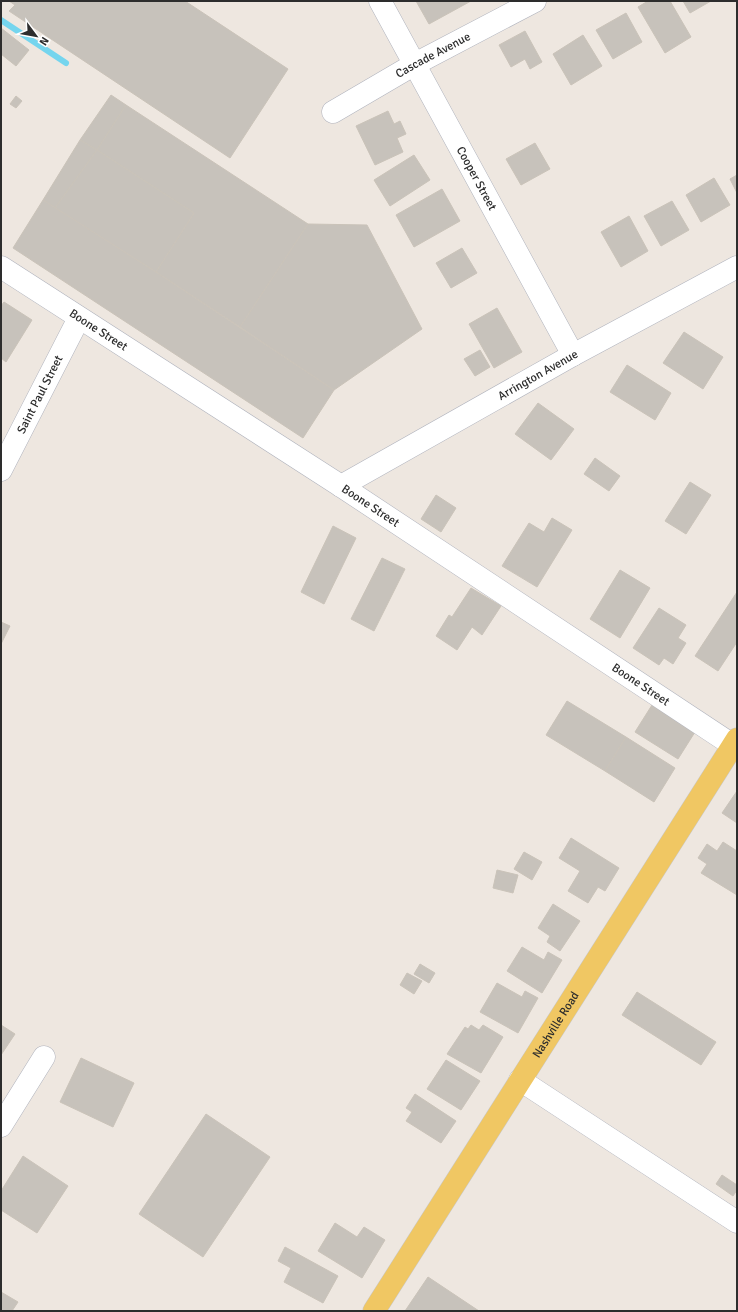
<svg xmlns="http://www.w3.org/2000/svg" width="738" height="1312" font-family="Signika,sans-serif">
	<rect width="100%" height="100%" fill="#eee7e0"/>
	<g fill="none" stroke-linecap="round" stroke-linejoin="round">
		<!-- stream -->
		<polyline stroke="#75d5ee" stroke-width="6" points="1,20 66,63"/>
	</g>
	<!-- building -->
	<g fill="#c7c2bb" stroke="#cac3b9">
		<polygon points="9,1 185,1 288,69 230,158 9,11 15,5"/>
		<polygon points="416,1 471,1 429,24"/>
		<polygon points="648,1 670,1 691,37 665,53 638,7"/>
		<polygon points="683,1 711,1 690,13"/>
		<polygon points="626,13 642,42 613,59 596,30"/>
		<polygon points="1,28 29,50 16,66 1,54"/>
		<polygon points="525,31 542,62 530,69 525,59 511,67 499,45"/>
		<polygon points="583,35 602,66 571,85 553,54"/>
		<polygon points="111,95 126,105 97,150 80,140"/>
		<polygon points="16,96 22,101 16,108 10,104"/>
		<polygon points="126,105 308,224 240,327 156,272 194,213 97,150"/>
		<polygon points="388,111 394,124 400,121 406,134 397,138 403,152 375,165 356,126"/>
		<polygon points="80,140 97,150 55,208 43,200"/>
		<polygon points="535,143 550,169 521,185 506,159"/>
		<polygon points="97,150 194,213 156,272 55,208"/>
		<polygon points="414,155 430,180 390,206 374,180"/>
		<polygon points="737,175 737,193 730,179"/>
		<polygon points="714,178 730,205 701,222 686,195"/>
		<polygon points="442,189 460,221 414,247 396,215"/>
		<polygon points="43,200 156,272 334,390 303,438 13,248"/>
		<polygon points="672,201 689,230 661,246 644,216"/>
		<polygon points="629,216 648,251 621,267 601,232"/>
		<polygon points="308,224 367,225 422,329 334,390 240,327"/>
		<polygon points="462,248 477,273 451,288 436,263"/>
		<polygon points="4,302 32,320 6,362 1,358 1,306"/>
		<polygon points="497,308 522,352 494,368 469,324"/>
		<polygon points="684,332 723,357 703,389 663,363"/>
		<polygon points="480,350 490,367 475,376 464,359"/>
		<polygon points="627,365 671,393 655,420 610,392"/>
		<polygon points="538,403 574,429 551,460 515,434"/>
		<polygon points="595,458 620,476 609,491 584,474"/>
		<polygon points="690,482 711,495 686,534 665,521"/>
		<polygon points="436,495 456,508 441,532 421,519"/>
		<polygon points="552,518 572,530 537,587 502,566 529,523 544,532"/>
		<polygon points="333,526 356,538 324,604 301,592"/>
		<polygon points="382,558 405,569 374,631 351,619"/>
		<polygon points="620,570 650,588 620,638 590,619"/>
		<polygon points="471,588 501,606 482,635 472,627 457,650 436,636 449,615 452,617"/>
		<polygon points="737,592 737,642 718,671 695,656"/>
		<polygon points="659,608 686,625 678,638 686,643 673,664 664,658 659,665 633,648"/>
		<polygon points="1,622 10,626 1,644"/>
		<polygon points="567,701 626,737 605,771 546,735"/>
		<polygon points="652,705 695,732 678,759 635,732"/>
		<polygon points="626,737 675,768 654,802 605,771"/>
		<polygon points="737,791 737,823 722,813"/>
		<polygon points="571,838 619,868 605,891 598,887 588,903 568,891 580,871 559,858"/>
		<polygon points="723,842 737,851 737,895 701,873 707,864 698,858 707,844 717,851"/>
		<polygon points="524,852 542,862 532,880 514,869"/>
		<polygon points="497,870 518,875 513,893 493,888"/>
		<polygon points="553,904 580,921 560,951 547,942 550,936 538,928"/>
		<polygon points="522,947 544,960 548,952 562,960 542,993 507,971"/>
		<polygon points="420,964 435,973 429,983 414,974"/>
		<polygon points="407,973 422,981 414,994 400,985"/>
		<polygon points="497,983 522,997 525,991 538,998 518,1033 480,1012"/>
		<polygon points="637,992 716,1042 701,1065 622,1015"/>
		<polygon points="1,1025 15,1034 1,1055"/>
		<polygon points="471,1025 479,1030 483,1025 503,1037 481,1073 447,1054 465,1027 468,1029"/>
		<polygon points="81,1058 134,1083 113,1127 60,1102"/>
		<polygon points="446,1060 480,1081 461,1110 427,1089"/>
		<polygon points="415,1094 456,1121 441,1143 406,1121 412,1112 406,1108"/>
		<polygon points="206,1114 270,1157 203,1257 139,1214"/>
		<polygon points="23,1156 68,1186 37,1233 1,1210 1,1191"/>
		<polygon points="722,1175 737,1185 737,1190 733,1196 716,1184"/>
		<polygon points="335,1223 357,1237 364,1227 385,1240 362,1278 318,1251"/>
		<polygon points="285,1247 338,1276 323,1303 284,1282 291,1268 278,1261"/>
		<polygon points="428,1277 479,1311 405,1311"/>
		<polygon points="1,1292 18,1302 12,1311 1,1311"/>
	</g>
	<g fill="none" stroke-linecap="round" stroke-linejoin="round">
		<!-- minor casing -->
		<g stroke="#b0b3bd" stroke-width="23">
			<g id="minor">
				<path id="s1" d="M 380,1 L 573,355"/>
				<path id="s2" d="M 333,112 L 415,64 L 535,1"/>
				<path id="s3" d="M 1,267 L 341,486 L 737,748"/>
				<path id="s4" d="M 1,470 L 79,318"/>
				<path id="s5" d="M 341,486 L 573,355 L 737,267"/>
				<polyline points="520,1080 737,1222"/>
				<polyline points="1,1126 44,1057"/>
			</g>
		</g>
		<!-- major casing -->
		<g stroke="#c8c8c8" stroke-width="23">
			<g id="major">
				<path id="s6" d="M 374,1311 L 737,739"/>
			</g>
		</g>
		<!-- minor -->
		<use href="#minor" stroke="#fff" stroke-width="22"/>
		<!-- major -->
		<use href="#major" stroke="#f0c763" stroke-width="22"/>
	</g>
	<g text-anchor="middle" stroke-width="3" stroke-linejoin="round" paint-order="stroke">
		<!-- street labels -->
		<g font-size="12" fill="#2d2d2d" stroke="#fff">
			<text dy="4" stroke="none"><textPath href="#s2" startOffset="115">Cascade Avenue</textPath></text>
			<text dy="4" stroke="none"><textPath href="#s1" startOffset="202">Cooper Street</textPath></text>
			<text dy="4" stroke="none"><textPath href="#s3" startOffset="116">Boone Street</textPath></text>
			<text dy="4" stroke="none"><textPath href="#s5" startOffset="226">Arrington Avenue</textPath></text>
			<text dy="4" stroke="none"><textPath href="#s4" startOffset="85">Saint Paul Street</textPath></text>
			<text dy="4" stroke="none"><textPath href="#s3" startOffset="440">Boone Street</textPath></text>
			<text dy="4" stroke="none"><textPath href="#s3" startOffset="764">Boone Street</textPath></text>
			<text dy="4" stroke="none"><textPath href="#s6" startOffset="339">Nashville Road</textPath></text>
		</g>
	</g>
	<!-- border -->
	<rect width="738" height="1312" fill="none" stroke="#2d2d2d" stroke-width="4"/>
	<!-- north arrow -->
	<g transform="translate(36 36) rotate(122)" stroke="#ffffff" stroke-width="3" paint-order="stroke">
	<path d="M0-3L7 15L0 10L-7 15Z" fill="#2d2d2d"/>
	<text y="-6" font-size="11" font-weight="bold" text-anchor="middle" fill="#2d2d2d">N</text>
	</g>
</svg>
